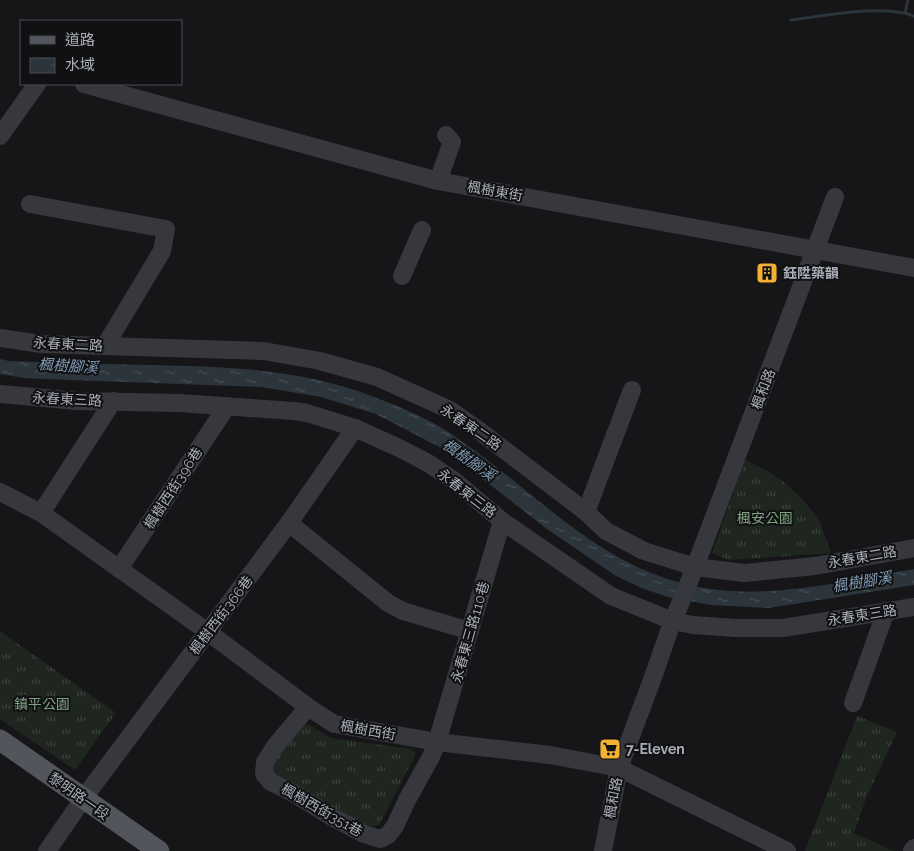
<svg xmlns="http://www.w3.org/2000/svg" width="914" height="851" font-family="Raleway,'Noto Sans TC',sans-serif">
	<defs>
		<pattern id="grass-tufts" width="24" height="20" patternUnits="userSpaceOnUse" patternTransform="scale(1.25)"><rect width="24" height="20" fill="#1e261f"/><path d="M3 7l-1-3M5 7V3M7 7l1-3M15 17l-1-3M17 17v-4M19 17l1-3" fill="none" stroke="#3c433d"/></pattern>
		<pattern id="water-ripples" width="26" height="14" patternUnits="userSpaceOnUse" patternTransform="scale(1.25)"><rect width="26" height="14" fill="#2c353c"/><path d="M2 4q2-2 4 0t4 0M15 11q2-2 4 0t4 0" fill="none" stroke="#485056"/></pattern>
	</defs>
	<rect width="100%" height="100%" fill="#161618"/>
	<!-- grass -->
	<g fill="url(#grass-tufts)">
		<polygon points="745,460 766,470 785,483 805,502 819,520 831,553 729,560 712,553"/>
		<polygon points="0,631 116,713 75,770 0,719"/>
		<polygon points="857,716 897,732 865,801 854,833 893,851 805,851"/>
		<polygon points="309,725 331,738 411,749 416,754 379,825 368,827 276,778 269,768 299,726"/>
	</g>
	<!-- water -->
	<path fill="url(#water-ripples)" d="M 0,359 L 9,361 C 56,363 103,364 150,365 C 227,367 301,368 374,397 C 403,408 432,420 457,438 C 548,500 612,584 731,591 C 790,595 856,579 914,569 L 914,585 L 769,608 L 711,605 L 668,597 L 644,589 L 616,576 L 547,529 L 447,451 L 376,414 L 321,397 L 261,387 L 70,380 L 24,378 L 0,374 Z"/>
	<g fill="none" stroke-linecap="round" stroke-linejoin="round">
		<!-- stream -->
		<g stroke="#2c353c" stroke-width="3">
			<polyline points="905,13 908,0"/>
			<path d="M 791,20 C 825,16 882,4 914,16"/>
		</g>
		<!-- minor -->
		<g stroke="#37383d" stroke-width="18">
			<polyline points="84,84 438,181 914,268"/>
			<polyline points="0,136 37,84"/>
			<polyline points="438,181 452,142 446,135"/>
			<polyline points="30,204 166,229 162,251 105,346"/>
			<polyline points="402,276 422,230"/>
			<polyline points="0,338 41,344 264,351 320,361 377,377 450,410 477,429 586,512 606,531 644,551 695,567 745,573 815,566 914,548"/>
			<polyline points="0,394 77,401 179,403 294,411 307,413 355,428 399,448 428,463 456,482 502,521 611,596 673,621 693,625 735,628 783,628 914,607"/>
			<polyline points="0,492 41,513 208,632 308,707 334,724 437,742 550,755 619,768 787,851"/>
			<polyline points="586,512 632,390"/>
			<polyline points="41,513 113,401"/>
			<polyline points="289,523 388,603 403,611 470,631"/>
			<polyline points="119,569 227,406"/>
			<polyline points="853,703 886,611"/>
			<polyline points="308,707 276,745 265,762 264,774 271,782 295,794 332,817 364,834 380,839 388,835 395,826 407,800 431,757 437,742 502,521"/>
			<polyline points="47,851 83,799 289,523 355,428"/>
			<polyline points="603,851 619,768 652,680 669,631 695,567 835,197"/>
			<polyline points="912,851 914,848"/>
		</g>
		<!-- major -->
		<polyline stroke="#53555c" stroke-width="21" points="0,740 159,851"/>
	</g>
	<!-- icons -->
	<defs>
		<g id="building-square" transform="scale(1.125)"><rect x="-9" y="-9" width="18" height="18" rx="4" fill="#f2b134" stroke="#111113"/><path d="M-4-6H4V6H1V3H-1V6H-4ZM-2.5-4.3h1.7v1.8h-1.7ZM.8-4.3h1.7v1.8H.8ZM-2.5-1h1.7V.8h-1.7ZM.8-1h1.7V.8H.8Z" fill="#111"/></g>
		<g id="supermarket-square" transform="scale(1.125)"><rect x="-9" y="-9" width="18" height="18" rx="4" fill="#f2b134" stroke="#111113"/><path d="M-6-5.5h2.5l.6 2H6L4.5 2H-2.5L-4.4-4H-6ZM-1.5 3.2a1.3 1.3 0 1 0 .1 0ZM3 3.2a1.3 1.3 0 1 0 .1 0Z" fill="#111"/></g>
	</defs>
	<g fill-rule="evenodd">
		<use href="#building-square" x="767" y="273"/>
		<use href="#supermarket-square" x="610" y="749"/>
	</g>
	<g text-anchor="middle" stroke-width="4" stroke-linejoin="round" paint-order="stroke">
		<!-- street labels -->
		<g font-size="14" fill="#a8adb8" stroke="#111113">
			<text transform="translate(495 191) rotate(10)" y="5">楓樹東街</text>
			<text transform="translate(68 344) rotate(3)" y="5">永春東二路</text>
			<text transform="translate(763 389) rotate(-69)" y="5">楓和路</text>
			<text transform="translate(67 399) rotate(3)" y="5">永春東三路</text>
			<text transform="translate(471 427) rotate(34)" y="5">永春東二路</text>
			<text transform="translate(173 488) rotate(-57)" y="5">楓樹西街396巷</text>
			<text transform="translate(467 493) rotate(38)" y="5">永春東三路</text>
			<text transform="translate(862 557) rotate(-10)" y="5">永春東二路</text>
			<text transform="translate(221 615) rotate(-53)" y="5">楓樹西街366巷</text>
			<text transform="translate(862 615) rotate(-9)" y="5">永春東三路</text>
			<text transform="translate(470 632) rotate(-74)" y="5">永春東三路110巷</text>
			<text transform="translate(368 730) rotate(10)" y="5">楓樹西街</text>
			<text transform="translate(79 796) rotate(35)" y="5">黎明路一段</text>
			<text transform="translate(613 798) rotate(-79)" y="5">楓和路</text>
			<text transform="translate(322 810) rotate(30)" y="5">楓樹西街351巷</text>
		</g>
		<!-- poi labels -->
		<g font-size="14" font-weight="bold" fill="#a8adb8" stroke="#111113" text-anchor="start">
			<text x="783" y="278">鈺陞築韻</text>
			<text x="626" y="754">7-Eleven</text>
		</g>
		<!-- park labels -->
		<g font-size="14" fill="#7fa381" stroke="#111113">
			<text x="765" y="523">楓安公園</text>
			<text x="42" y="709">鎮平公園</text>
		</g>
		<!-- water labels -->
		<g font-size="15" font-style="italic" fill="#7f9bb3" stroke="#111113">
			<text transform="translate(68 366) rotate(4)" y="5">楓樹腳溪</text>
			<text transform="translate(469 460) rotate(35)" y="5">楓樹腳溪</text>
			<text transform="translate(862 582) rotate(-9)" y="5">楓樹腳溪</text>
		</g>
	</g>
	<!-- legend -->
	<rect x="20" y="20" width="162" height="65" fill="#111113" stroke="#4d4f55"/>
	<rect x="30" y="36" width="25" height="8" fill="#53555c" stroke="#4d4f55"/>
	<text x="65" y="45" font-size="15" fill="#a8adb8">道路</text>
	<rect x="30" y="58" width="25" height="15" fill="url(#water-ripples)" stroke="#4d4f55"/>
	<text x="65" y="70" font-size="15" fill="#a8adb8">水域</text>
</svg>
